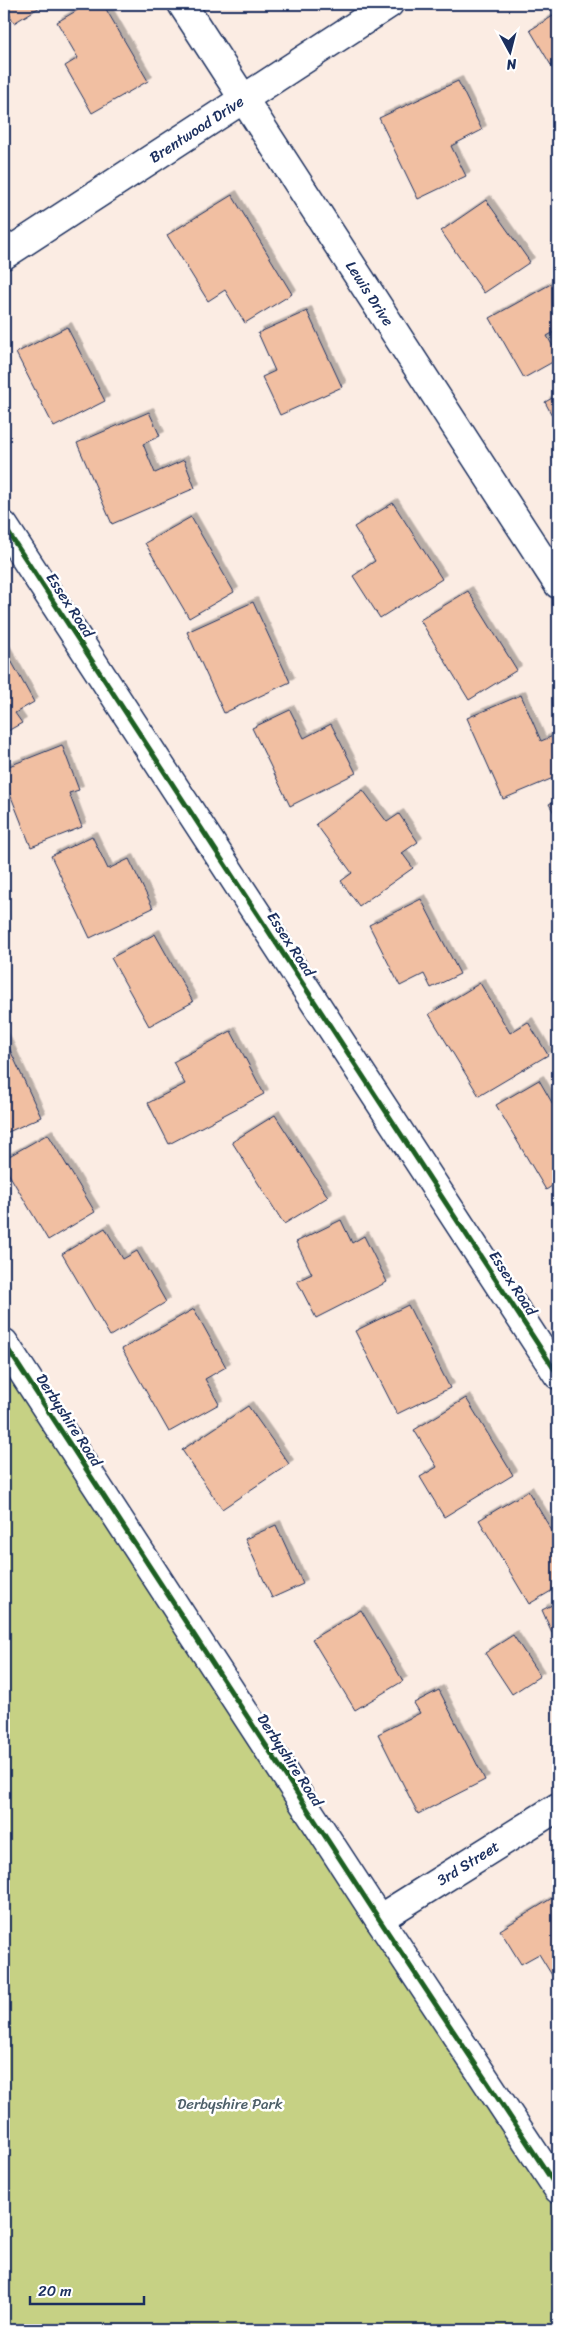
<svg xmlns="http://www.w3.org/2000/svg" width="562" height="2334" font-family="Sriracha,sans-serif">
	<defs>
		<filter id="shadow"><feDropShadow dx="4.5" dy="-4.5" stdDeviation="0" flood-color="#0004"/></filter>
	</defs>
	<rect width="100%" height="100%" fill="#fbece3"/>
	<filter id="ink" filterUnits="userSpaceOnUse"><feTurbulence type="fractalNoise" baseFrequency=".02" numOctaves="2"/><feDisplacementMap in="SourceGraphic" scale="10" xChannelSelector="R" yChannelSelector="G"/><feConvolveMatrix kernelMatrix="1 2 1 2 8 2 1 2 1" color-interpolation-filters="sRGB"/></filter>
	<g filter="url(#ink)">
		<!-- green -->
		<polygon fill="#c6d184" stroke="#708071" points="4,1343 558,2189 558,2330 4,2330"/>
		<!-- building -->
		<g fill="#f1bfa2" stroke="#1b2f5e" filter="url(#shadow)">
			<polygon points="4,4 45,4 14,23"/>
			<polygon points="88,4 103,4 148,81 92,113 65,66 78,58 57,22"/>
			<polygon points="558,13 558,77 530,30"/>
			<polygon points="458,81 482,130 451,146 466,176 418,199 379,118"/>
			<polygon points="232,195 292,294 245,323 225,290 208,301 167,235"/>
			<polygon points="486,200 530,262 484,293 441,231"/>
			<polygon points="558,280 558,330 547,336 558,355 558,359 524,378 490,318"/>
			<polygon points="307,311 342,387 280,415 262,377 275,371 258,333"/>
			<polygon points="67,327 105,401 54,427 16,353"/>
			<polygon points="558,395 558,427 545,402"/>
			<polygon points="149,412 160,436 143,444 155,473 184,460 195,488 112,524 77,443"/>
			<polygon points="393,503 442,579 380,618 353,576 375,561 354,527"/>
			<polygon points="191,517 234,592 189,618 145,543"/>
			<polygon points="468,591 517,670 469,700 420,620"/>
			<polygon points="253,602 290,682 224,713 187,632"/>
			<polygon points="4,648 34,702 15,713 22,723 4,733"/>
			<polygon points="521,695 541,741 558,734 558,776 503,799 467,718"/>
			<polygon points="290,710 304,738 331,724 356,773 290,806 252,728"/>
			<polygon points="62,745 79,790 69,793 82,827 31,847 4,779 4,768"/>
			<polygon points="363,790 387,822 399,814 418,842 402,853 413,868 359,906 341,881 352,873 316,824"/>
			<polygon points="558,799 558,820 549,804"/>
			<polygon points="92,836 108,869 129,859 153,908 90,938 51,856"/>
			<polygon points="421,899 460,974 431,988 424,974 400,986 369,925"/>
			<polygon points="155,934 193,1002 149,1026 111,958"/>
			<polygon points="480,983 510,1033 528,1022 548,1055 479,1096 429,1014"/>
			<polygon points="231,1031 264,1094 169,1144 148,1103 185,1084 173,1062"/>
			<polygon points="4,1037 41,1117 4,1134"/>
			<polygon points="539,1080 558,1113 558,1182 546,1190 496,1105"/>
			<polygon points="275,1115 328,1197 284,1224 232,1142"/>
			<polygon points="48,1134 95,1212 48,1240 4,1166 4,1159"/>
			<polygon points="341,1220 352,1243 364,1236 387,1282 316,1318 297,1281 312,1274 296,1242"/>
			<polygon points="105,1228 123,1259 137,1251 166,1302 110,1336 62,1254"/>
			<polygon points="408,1305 450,1388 397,1414 355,1331"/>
			<polygon points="194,1309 226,1367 205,1379 219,1404 169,1432 122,1349"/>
			<polygon points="466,1398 513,1475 444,1517 420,1477 437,1467 414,1430"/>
			<polygon points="248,1406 289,1464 222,1509 182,1450"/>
			<polygon points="528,1491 558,1541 558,1587 529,1604 479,1520"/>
			<polygon points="276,1525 303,1584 272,1598 245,1539"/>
			<polygon points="558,1602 558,1646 542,1610"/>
			<polygon points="361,1610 403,1681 355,1710 312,1639"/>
			<polygon points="513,1635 540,1676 512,1694 485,1653"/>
			<polygon points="439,1690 485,1780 418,1814 378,1734 420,1713 414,1703"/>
			<polygon points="557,1895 558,1896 558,1985 539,1954 521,1964 500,1930"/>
		</g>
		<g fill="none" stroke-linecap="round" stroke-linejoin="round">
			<!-- minor casing -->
			<g stroke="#1b2f5e" stroke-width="31">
				<g id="minor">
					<path id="s1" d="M 182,4 L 558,584"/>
					<path id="s2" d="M 4,255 L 389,4"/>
					<polyline points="4,526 558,1375"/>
					<polyline points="4,1343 379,1919 558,2189"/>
					<path id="s3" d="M 379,1919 L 558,1807"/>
				</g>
			</g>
			<!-- minor -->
			<use href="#minor" stroke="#fff" stroke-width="28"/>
			<!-- cycleway casing -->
			<g stroke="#fff" stroke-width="8">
				<g id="cycleway">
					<polyline points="4,526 558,1375"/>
					<polyline points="4,1343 379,1919 558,2189"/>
				</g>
			</g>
			<!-- cycleway -->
			<use href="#cycleway" stroke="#1b5e20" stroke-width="5"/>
		</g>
	</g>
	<g text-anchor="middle" stroke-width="5" stroke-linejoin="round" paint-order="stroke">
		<!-- street labels -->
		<g font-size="15" fill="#1b2f5e" stroke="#fff">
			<text dy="5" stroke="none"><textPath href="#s2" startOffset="230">Brentwood Drive</textPath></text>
			<text dy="5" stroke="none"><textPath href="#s1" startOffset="345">Lewis Drive</textPath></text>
			<text transform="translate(70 605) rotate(57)" y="5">Essex Road</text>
			<text transform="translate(291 944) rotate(57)" y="5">Essex Road</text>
			<text transform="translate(513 1283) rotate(57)" y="5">Essex Road</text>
			<text transform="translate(69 1420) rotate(57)" y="5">Derbyshire Road</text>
			<text transform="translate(290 1760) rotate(57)" y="5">Derbyshire Road</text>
			<text dy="5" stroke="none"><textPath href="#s3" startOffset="105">3rd Street</textPath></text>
		</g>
		<!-- park labels -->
		<g font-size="15" fill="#4e6069" stroke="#fff">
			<text x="230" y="2109">Derbyshire Park</text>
		</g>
	</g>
	<!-- margin -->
	<rect width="562" height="2334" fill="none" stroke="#fff" stroke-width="20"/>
	<rect x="10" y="10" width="542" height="2314" fill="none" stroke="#1b2f5e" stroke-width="2" filter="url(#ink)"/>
	<!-- north arrow -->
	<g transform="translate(510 52) rotate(173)" stroke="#ffffff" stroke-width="4" paint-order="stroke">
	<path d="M0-4L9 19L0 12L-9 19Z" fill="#1b2f5e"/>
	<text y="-8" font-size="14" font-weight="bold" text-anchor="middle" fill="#1b2f5e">N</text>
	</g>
	<!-- scale -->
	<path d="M30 2296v8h114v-8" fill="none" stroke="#1b2f5e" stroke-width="2.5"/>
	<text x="38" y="2296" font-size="15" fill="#1b2f5e" stroke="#ffffff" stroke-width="4" paint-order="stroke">20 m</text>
</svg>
